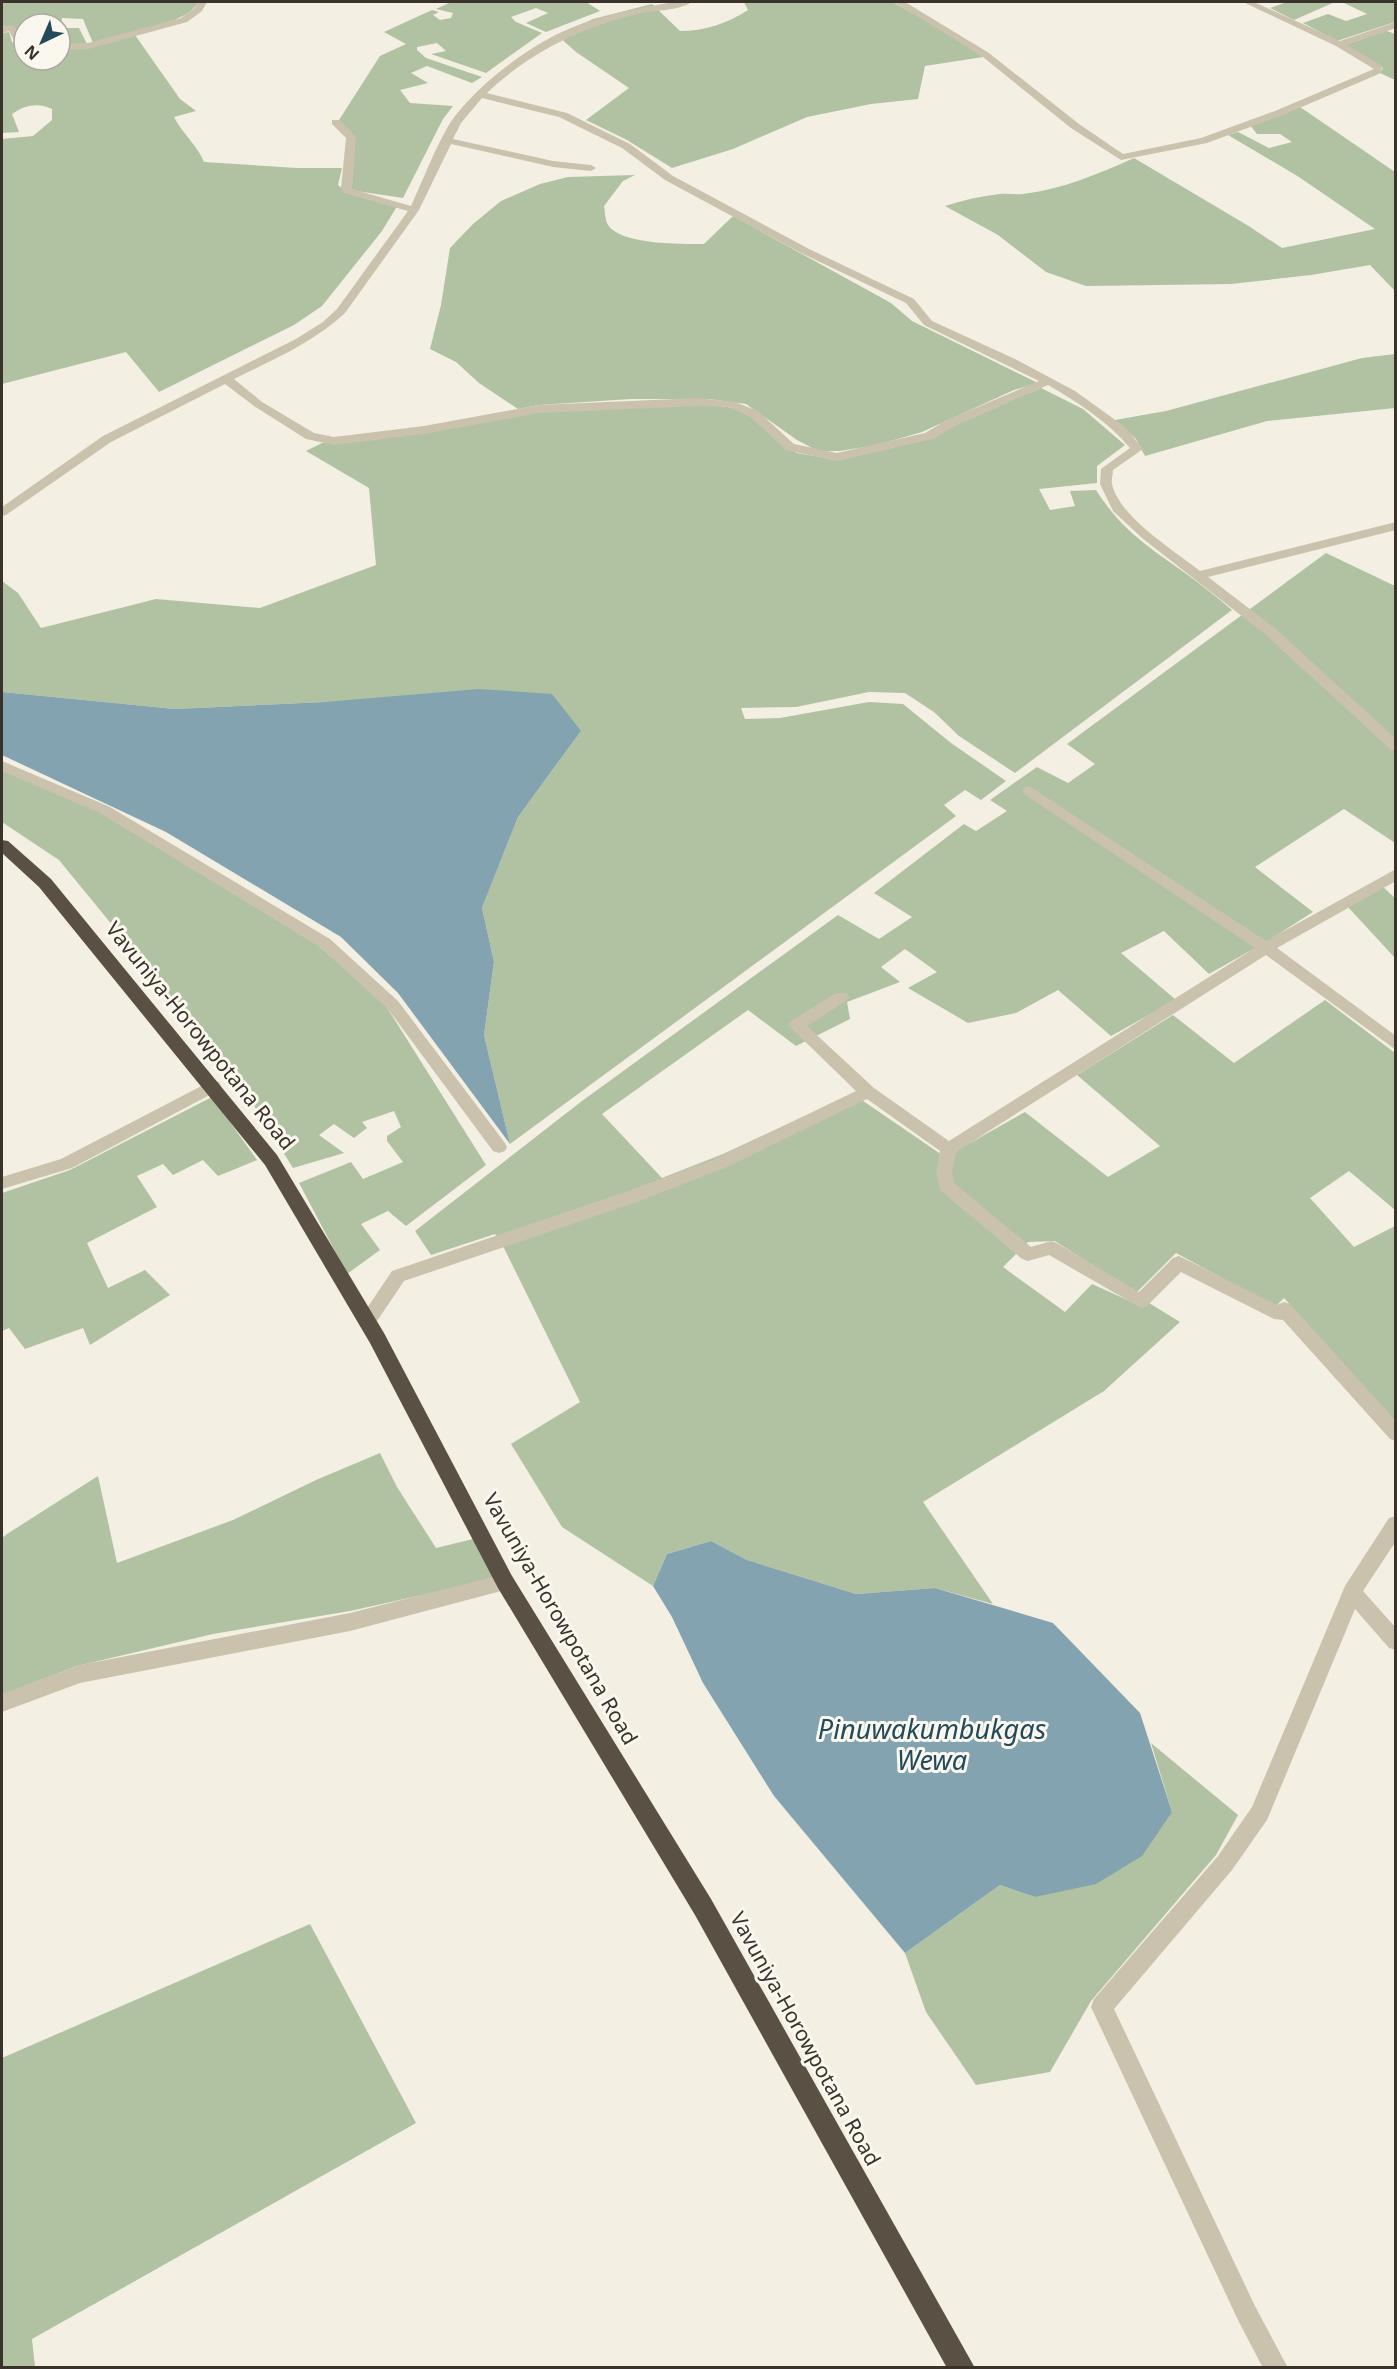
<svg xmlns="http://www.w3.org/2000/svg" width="1397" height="2369" font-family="'Noto Sans',sans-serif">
	<rect width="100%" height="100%" fill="#f3efe2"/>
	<!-- green -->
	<g fill="#b0c2a2">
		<path d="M 2,2 L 198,2 C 190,24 115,37 93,43 L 83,19 L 62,18 L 61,28 L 79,28 L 87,44 L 60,45 L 60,24 L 24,24 L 24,43 L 13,26 L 2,27 Z"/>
		<polygon points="464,2 586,2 600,11 546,32 526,23 548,13 536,8 511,17 516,22 542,33 486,73 431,54 446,51 437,43 417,47 417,50 426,58 482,77 472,83 427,66 411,73 428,83 400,90 410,103 453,106 443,119 403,198 350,190 355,137 339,120 380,56 406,44 384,32 432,10 439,12 433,15 440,20 451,18 453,13 436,9 449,3"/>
		<path d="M 744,2 L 893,2 L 946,32 L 983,57 L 925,66 L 918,99 L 871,104 L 807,117 L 733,149 L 672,168 L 627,140 L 586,120 L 629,88 L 576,52 L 558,36 L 593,19 L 652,4 L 680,31 C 705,31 726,24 748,10 Z"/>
		<polygon points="1287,2 1335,2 1294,20 1270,8"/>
		<polygon points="1342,2 1395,2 1395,22 1337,41 1303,23 1328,14 1346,21 1367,14"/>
		<polygon points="1384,30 1395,34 1395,80 1380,73 1383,68 1343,45"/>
		<path d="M 9,32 L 12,42 L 24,49 L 24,60 L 60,60 L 60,50 L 135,35 L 180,99 L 196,111 L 174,117 C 182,133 197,145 204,162 L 297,168 L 342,168 L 338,185 L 347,193 L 399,203 L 382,231 L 322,306 L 294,325 L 159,392 L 126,352 L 2,384 L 2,139 L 33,136 L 52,120 L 52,109 C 39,102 24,105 12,114 L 19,132 L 2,133 L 2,33 Z"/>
		<path d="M 1300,107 L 1395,172 L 1395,291 L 1370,265 L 1311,275 L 1231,284 L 1086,286 L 1046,272 L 998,235 L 945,206 C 963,200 981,196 1000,194 C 1008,193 1015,195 1023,194 C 1063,189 1098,174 1134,158 L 1247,225 L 1282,248 L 1375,229 L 1299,177 L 1228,135 L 1238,132 L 1269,148 L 1292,142 L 1280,134 L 1257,134 L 1250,125 Z"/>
		<path d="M 635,175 L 623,181 L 604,206 C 605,211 605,220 608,225 C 621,245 682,244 704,244 L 733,216 L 891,303 L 912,321 L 1038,383 L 1014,390 L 922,432 L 877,445 L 840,451 L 818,451 L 797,440 L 746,404 L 709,399 L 631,399 L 539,405 L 518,409 L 479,383 L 456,362 L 430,349 L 441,305 L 450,248 L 473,224 L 501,201 L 540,184 L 568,177 Z"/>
		<polygon points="1395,354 1395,408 1267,421 1145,456 1136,439 1115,420 1166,411 1362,358"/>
		<path d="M 1041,388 L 1083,409 L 1125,445 L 1097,466 L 1097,483 L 1039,489 L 1050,510 L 1075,506 L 1070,491 L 1096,490 C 1122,531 1150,548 1188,575 C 1203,586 1218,598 1232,610 L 1015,773 L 959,736 L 934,712 L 905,693 L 869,692 L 796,707 L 741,708 L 745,719 L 780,718 L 869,702 L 903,704 L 951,743 L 1006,781 L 981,800 L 965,790 L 944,805 L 956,816 L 510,1144 L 484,1035 L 494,962 L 482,908 L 518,817 L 581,731 L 325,702 L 175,709 L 2,692 L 2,581 L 18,593 L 41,628 L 156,599 L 260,608 L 376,565 L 369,488 L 306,451 L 322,443 L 378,439 L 539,411 L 701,404 L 728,407 L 748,414 L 779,441 L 797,453 L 837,460 L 953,425 Z"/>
		<polygon points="1326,553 1395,586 1395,843 1344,809 1255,867 1313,912 1266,942 1209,974 1164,931 1121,953 1176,1000 1111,1036 1058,990 1016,1013 968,1023 908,988 937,972 905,949 881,967 900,982 847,1002 850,1019 796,1046 748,1010 602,1114 662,1178 723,1154 853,1094 945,1157 1025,1112 1108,1177 1160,1146 1077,1075 1173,1015 1234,1063 1325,1000 1395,1053 1395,1210 1349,1171 1310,1198 1354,1247 1395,1226 1395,1421 1284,1298 1275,1307 1176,1253 1136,1293 1055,1241 1028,1242 1003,1267 1065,1312 1092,1284 1143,1307 1149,1303 1180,1322 1104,1391 923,1502 993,1604 935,1588 856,1594 747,1560 711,1541 667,1554 653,1586 562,1527 511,1444 580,1402 503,1246 495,1234 431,1255 415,1231 582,1101 838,915 879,939 912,917 874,893 964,824 976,831 1007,811 990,800 1037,767 1068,783 1095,764 1067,744"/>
		<polygon points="2,770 101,812 319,946 386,1006 486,1165 406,1226 388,1211 361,1224 380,1250 347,1274 299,1183 351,1162 363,1179 403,1162 387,1141 387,1136 401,1127 394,1111 362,1122 367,1128 354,1138 334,1124 319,1135 344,1153 293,1168 235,1075 59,860 2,822"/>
		<polygon points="1383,887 1395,898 1395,958 1348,907"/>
		<polygon points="212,1097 257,1160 218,1176 203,1160 173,1175 163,1164 137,1176 157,1207 87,1243 108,1288 145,1270 170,1295 90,1345 83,1328 25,1349 9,1328 2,1331 2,1193 70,1170"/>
		<polygon points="380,1453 397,1487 436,1548 477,1538 495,1579 350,1611 213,1634 77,1666 2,1695 2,1538 7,1534 98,1476 117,1563 233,1520 316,1480"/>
		<polygon points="1151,1743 1238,1815 1216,1855 1091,2001 1050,2072 976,2085 926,2012 905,1953 1000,1885 1035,1897 1172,1812"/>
		<polygon points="310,1924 416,2123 32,2339 35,2367 2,2367 2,2058"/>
	</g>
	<!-- water -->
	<g fill="#82a3af">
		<polygon points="479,689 552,694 581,731 518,817 482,908 494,962 484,1035 510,1144 398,993 341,937 166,832 2,755 2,692 175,709 325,702"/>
		<polygon points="711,1541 747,1560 856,1594 935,1588 1053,1623 1140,1713 1172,1812 1142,1856 1096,1884 1035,1897 1000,1885 905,1953 774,1796 703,1683 672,1617 653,1586 667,1554"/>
	</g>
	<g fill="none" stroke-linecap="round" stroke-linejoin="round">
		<!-- street -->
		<g fill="#cbc2ae" fill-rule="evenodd">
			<polygon points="198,2 207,2 202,11 187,22 88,49 60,50 60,44 88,43 181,18 195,8"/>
			<path d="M 674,2 L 692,2 C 679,11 654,10 638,14 C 581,27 529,53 487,93 L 567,113 L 630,144 L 673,176 L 809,249 L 914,299 L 932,321 L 1015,359 L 1075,391 L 1125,427 L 1143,449 L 1113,470 C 1113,475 1111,480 1112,484 C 1119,517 1175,551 1200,571 L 1396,522 L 1396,530 L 1208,577 L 1276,629 L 1396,739 L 1396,751 L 1391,750 L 1266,635 L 1142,538 L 1113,511 L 1100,484 L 1101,469 L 1130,448 C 1107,421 1079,403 1048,385 L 955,426 L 933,439 L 837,461 L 786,450 L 750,417 L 729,407 L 698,406 L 539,413 L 424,434 L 334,445 L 306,439 L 254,406 L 225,384 L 111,442 L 6,515 L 2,516 L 2,507 L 103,436 L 296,339 L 323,322 L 337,309 L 408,211 L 344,193 L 341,188 L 346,138 L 332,124 L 332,120 L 340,120 L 356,137 L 352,189 L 411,206 C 423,180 438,141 452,120 C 478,84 531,44 571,28 C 604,14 640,8 674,2 ZM 482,98 L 559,117 L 622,148 L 665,180 L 801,253 L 906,303 L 924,325 L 1039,381 L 947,420 L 925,433 L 837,453 L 794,444 L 758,411 L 735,402 L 698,398 L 539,405 L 424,426 L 334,437 L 314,433 L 262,402 L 234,379 C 272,360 313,343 345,313 L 419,210 L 451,144 L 553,167 L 591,171 L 596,168 L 591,165 L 553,161 L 453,139 L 461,123 Z"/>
			<polygon points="894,2 905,2 989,53 1079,124 1123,154 1201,138 1275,111 1374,69 1336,46 1243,2 1254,2 1340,41 1396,22 1396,28 1347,45 1382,66 1381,73 1283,115 1207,143 1121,160 1071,128 983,57"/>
			<path d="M 12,25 C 19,28 24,40 24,48 L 17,46 L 9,31 L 2,33 L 2,27 Z"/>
			<polygon points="2,761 110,807 330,939 398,1001 505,1143 507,1147 505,1151 499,1153 493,1151 388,1009 320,947 100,813 2,771"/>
			<polygon points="1029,786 1266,941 1396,869 1396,881 1277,948 1396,1036 1396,1050 1266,955 956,1152 952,1173 954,1183 1031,1247 1051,1241 1057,1243 1139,1292 1173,1258 1179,1256 1277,1305 1284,1302 1290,1304 1396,1421 1396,1441 1390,1439 1283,1320 1274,1319 1181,1272 1147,1306 1141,1308 1049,1255 1028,1261 1022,1259 940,1190 936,1173 940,1151 867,1099 727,1167 640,1201 404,1281 373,1327 367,1329 361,1327 358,1322 361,1317 392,1271 628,1191 715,1159 856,1091 788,1025 791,1021 836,993 846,993 849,997 846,1001 807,1026 874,1088 949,1141 1255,948 1024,794 1022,791 1024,788"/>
			<polygon points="213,1080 219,1082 221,1086 219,1090 72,1168 2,1189 2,1177 61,1159"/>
			<polygon points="1396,1516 1396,1541 1363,1591 1396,1628 1396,1650 1389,1648 1355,1609 1267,1820 1232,1870 1114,2009 1255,2306 1288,2368 1263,2368 1239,2322 1091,2007 1094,1999 1218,1856 1252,1807 1345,1586 1389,1518"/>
			<polygon points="505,1574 512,1576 514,1582 512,1588 505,1590 350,1631 80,1683 2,1712 2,1694 80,1665 350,1613"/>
		</g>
		<!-- highway -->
		<polygon fill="#5a5043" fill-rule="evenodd" points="2,840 8,841 51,879 277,1155 384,1333 512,1576 711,1899 975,2368 947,2368 695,1915 498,1588 370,1343 265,1165 39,887 2,853"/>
	</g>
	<g text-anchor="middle" stroke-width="6" stroke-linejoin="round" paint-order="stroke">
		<!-- street labels -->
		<g font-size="21" fill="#3a332c" stroke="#faf7ef">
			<text transform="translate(200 1036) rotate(51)" y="7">Vavuniya-Horowpotana Road</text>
			<text transform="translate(560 1619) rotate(60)" y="7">Vavuniya-Horowpotana Road</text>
			<text transform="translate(805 2039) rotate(61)" y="7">Vavuniya-Horowpotana Road</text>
		</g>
		<!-- near-water labels -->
		<g font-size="27" font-style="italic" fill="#234a5a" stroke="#faf7ef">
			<text x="932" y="1739">Pinuwakumbukgas<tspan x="932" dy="31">Wewa</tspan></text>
		</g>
	</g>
	<!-- border -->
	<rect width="1397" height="2369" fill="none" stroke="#3a332c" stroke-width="6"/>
	<!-- north arrow -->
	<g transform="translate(42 42) rotate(224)"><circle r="28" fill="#faf7ef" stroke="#ada9a1" stroke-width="1.5"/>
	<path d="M0-4.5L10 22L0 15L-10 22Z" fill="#234a5a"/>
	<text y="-9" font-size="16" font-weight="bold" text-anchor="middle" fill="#3a332c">N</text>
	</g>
</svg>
